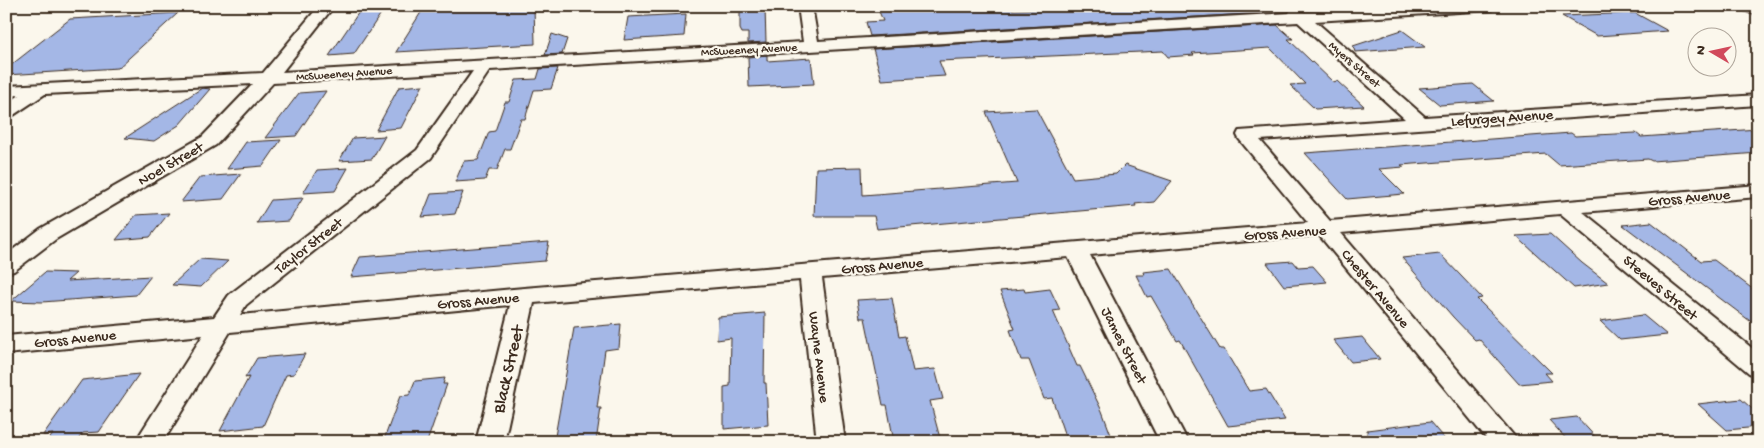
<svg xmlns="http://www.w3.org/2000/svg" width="1764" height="448" font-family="'Gochi Hand',sans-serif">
	<rect width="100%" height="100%" fill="#fbf7ec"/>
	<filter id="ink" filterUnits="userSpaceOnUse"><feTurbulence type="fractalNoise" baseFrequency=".02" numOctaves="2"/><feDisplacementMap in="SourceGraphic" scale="10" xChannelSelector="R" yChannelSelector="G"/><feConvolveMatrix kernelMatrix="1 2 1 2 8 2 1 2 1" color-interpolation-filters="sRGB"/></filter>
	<g filter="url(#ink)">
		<!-- building -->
		<g fill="#a4b7e6" stroke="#3b2a1e">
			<polygon points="363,6 386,6 354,54 329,56"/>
			<polygon points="425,6 534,6 535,44 396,52"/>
			<polygon points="921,6 1009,6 1012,10 1094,8 1093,6 1257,6 1264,13 870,36 866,22 883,21 878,9"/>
			<polygon points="765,8 766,42 748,43 748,33 742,33 740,29 740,9"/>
			<polygon points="178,13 118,68 6,75 6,69 70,19"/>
			<polygon points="1635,13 1668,31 1597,36 1562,16"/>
			<polygon points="686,14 684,36 624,40 628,17"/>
			<polygon points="1277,25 1293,39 1288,39 1333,82 1337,81 1364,106 1315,109 1290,85 1305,84 1270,48 1192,53 1194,55 1168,57 1163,51 939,61 945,76 882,80 873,49"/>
			<polygon points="1402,30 1425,47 1355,52 1353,46"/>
			<polygon points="552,34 567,39 562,54 545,55"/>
			<polygon points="767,55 767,61 811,58 814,84 749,87 748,57"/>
			<polygon points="558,68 551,89 534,90 525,119 521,119 510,149 505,149 497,170 489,170 485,180 455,182 464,161 478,160 489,132 495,131 505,102 509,102 516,80 537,79 540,69"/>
			<polygon points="1473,84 1494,101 1440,105 1419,88"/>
			<polygon points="423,85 401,128 376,130 399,87"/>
			<polygon points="202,88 210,89 179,125 154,141 125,138"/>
			<polygon points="326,91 296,136 265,138 299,93"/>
			<polygon points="1036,109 1073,178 1116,174 1125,165 1172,181 1154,202 1135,204 1136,206 877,229 874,216 814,216 816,168 862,167 863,195 1017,183 986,112"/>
			<polygon points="1758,129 1758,153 1652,161 1648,159 1559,165 1546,154 1401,165 1404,167 1379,169 1404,194 1347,199 1305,153 1571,133 1575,136 1636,133 1641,137"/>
			<polygon points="385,136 372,159 339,161 353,138"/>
			<polygon points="281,140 263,166 227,169 246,142"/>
			<polygon points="348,168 335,191 303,193 317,170"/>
			<polygon points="241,174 223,199 181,202 200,177"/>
			<polygon points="463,192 455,214 422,217 431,194"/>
			<polygon points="303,198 289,221 257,223 271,200"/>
			<polygon points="169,213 150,237 116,240 136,215"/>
			<polygon points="1651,222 1701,261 1714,260 1758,293 1758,327 1623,225"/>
			<polygon points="1550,234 1582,263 1608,283 1574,288 1516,236"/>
			<polygon points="549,242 545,261 351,277 360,257"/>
			<polygon points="1440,254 1482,298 1477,299 1552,373 1545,373 1552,381 1519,384 1479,339 1475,340 1453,317 1402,258"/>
			<polygon points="200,259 228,261 201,287 172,285"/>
			<polygon points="1293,261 1298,267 1313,266 1327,282 1284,286 1267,263"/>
			<polygon points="1171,269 1220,349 1224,349 1249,391 1266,389 1285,420 1228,426 1180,340 1177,341 1151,296 1147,297 1136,275 1144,275 1143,272"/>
			<polygon points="45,272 76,273 67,281 151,276 136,295 42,302 11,301"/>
			<polygon points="1024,289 1025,292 1050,289 1060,310 1053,311 1077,366 1080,366 1102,411 1111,435 1099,436 1101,442 1067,442 1052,398 1044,399 1029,360 1021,360 1010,330 1015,329 1000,291"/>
			<polygon points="892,298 899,337 905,336 913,371 935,369 943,399 930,401 941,442 894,442 887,405 883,405 865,318 860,318 857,300"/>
			<polygon points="765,313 764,383 766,383 768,425 724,429 724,387 730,386 731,338 717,340 718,317"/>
			<polygon points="1643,315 1667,335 1620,340 1600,321"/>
			<polygon points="621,324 619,348 605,350 597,408 601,408 596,442 554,442 574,328"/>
			<polygon points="1362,337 1380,359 1351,362 1333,340"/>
			<polygon points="305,354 294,374 286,375 263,426 220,431 249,377 245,378 257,358"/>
			<polygon points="139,374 99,432 83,433 76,442 47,442 53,434 43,435 82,380"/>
			<polygon points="445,378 443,384 447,384 427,442 383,442 400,396 409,395 415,381"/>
			<polygon points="1741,399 1758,414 1758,427 1727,430 1698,404"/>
			<polygon points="1577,417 1600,442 1569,442 1549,420"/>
			<polygon points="1430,422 1447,442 1368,442 1367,430"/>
		</g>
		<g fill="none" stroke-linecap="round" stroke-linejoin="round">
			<!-- minor casing -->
			<g stroke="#3b2a1e" stroke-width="4">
				<path id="minor" d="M 319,6 L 334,6 L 282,72 L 803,42 L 798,6 L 812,6 L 818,41 L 1289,13 L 1291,9 L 1296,8 L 1305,12 L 1411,6 L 1498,6 L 1491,10 L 1315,21 L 1425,117 L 1758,95 L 1758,105 L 1260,140 L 1330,221 L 1758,185 L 1758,197 L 1583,212 L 1758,353 L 1758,376 L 1749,373 L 1560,214 L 1341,233 L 1519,442 L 1489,442 L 1319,235 L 1090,255 L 1188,442 L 1160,442 L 1068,257 L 822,278 L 845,442 L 817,442 L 800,280 L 534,303 L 504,442 L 476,442 L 510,305 L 230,332 L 163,442 L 135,442 L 203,335 L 6,354 L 6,336 L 214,317 L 229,295 L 417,150 L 473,71 L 273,83 L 216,145 L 56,239 L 14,271 L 6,273 L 6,255 L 40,229 L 202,137 L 253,84 L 45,94 L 12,116 L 6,117 L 6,104 L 20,95 L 6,96 L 6,86 L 263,73 ZM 1298,22 L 1405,119 L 1239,131 L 1237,135 L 1239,139 L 1308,223 L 524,288 L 240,315 L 246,305 L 431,158 L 490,70 Z"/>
			</g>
			<!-- tertiary casing -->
			<g stroke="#3b2a1e" stroke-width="3">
				<polygon id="tertiary" points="1741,6 1758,6 1758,16 1743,10"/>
			</g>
			<!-- minor -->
			<use href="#minor" fill="#fbf7ec" fill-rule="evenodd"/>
			<!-- tertiary -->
			<use href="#tertiary" fill="#fbf7ec" fill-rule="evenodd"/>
		</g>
	</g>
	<g text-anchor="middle" stroke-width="4.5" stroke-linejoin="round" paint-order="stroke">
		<!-- far-street labels -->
		<g font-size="12" fill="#3b2a1e" stroke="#fbf7ec">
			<text transform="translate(749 49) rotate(-3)" y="4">McSweeney Avenue</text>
			<text transform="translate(1355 64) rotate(41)" y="4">Myers Street</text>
			<text transform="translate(344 73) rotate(-4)" y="4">McSweeney Avenue</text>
		</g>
		<!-- street labels -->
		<g font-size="15" fill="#3b2a1e" stroke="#fbf7ec">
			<text transform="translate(1502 117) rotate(-4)" y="5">Lefurgey Avenue</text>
			<text transform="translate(170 163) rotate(-30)" y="5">Noel Street</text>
			<text transform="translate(1689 197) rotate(-5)" y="5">Gross Avenue</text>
			<text transform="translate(1285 232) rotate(-4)" y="5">Gross Avenue</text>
			<text transform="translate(308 245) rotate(-38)" y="5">Taylor Street</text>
			<text transform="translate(882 265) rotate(-5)" y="5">Gross Avenue</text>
			<text transform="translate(1661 287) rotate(40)" y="5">Steeves Street</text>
			<text transform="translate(1376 288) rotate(50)" y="5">Chester Avenue</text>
			<text transform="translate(478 300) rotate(-5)" y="5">Gross Avenue</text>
			<text transform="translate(75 338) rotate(-6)" y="5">Gross Avenue</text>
			<text transform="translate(1125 345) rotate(63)" y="5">James Street</text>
			<text transform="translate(820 357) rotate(83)" y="5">Wayne Avenue</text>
		</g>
		<!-- near-street labels -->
		<g font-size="18" fill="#3b2a1e" stroke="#fbf7ec">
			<text transform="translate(507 369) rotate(-77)" y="6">Black Street</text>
		</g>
	</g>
	<!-- margin -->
	<rect width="1764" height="448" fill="none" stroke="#fbf7ec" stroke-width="25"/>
	<rect x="12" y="12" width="1739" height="423" fill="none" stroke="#3b2a1e" stroke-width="2" filter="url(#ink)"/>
	<!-- north arrow -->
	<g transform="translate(1712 52) rotate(279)"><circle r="24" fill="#fbf7ec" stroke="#aea59a"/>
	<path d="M0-4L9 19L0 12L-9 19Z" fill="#d1495b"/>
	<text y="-8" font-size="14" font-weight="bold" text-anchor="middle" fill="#3b2a1e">N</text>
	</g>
</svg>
